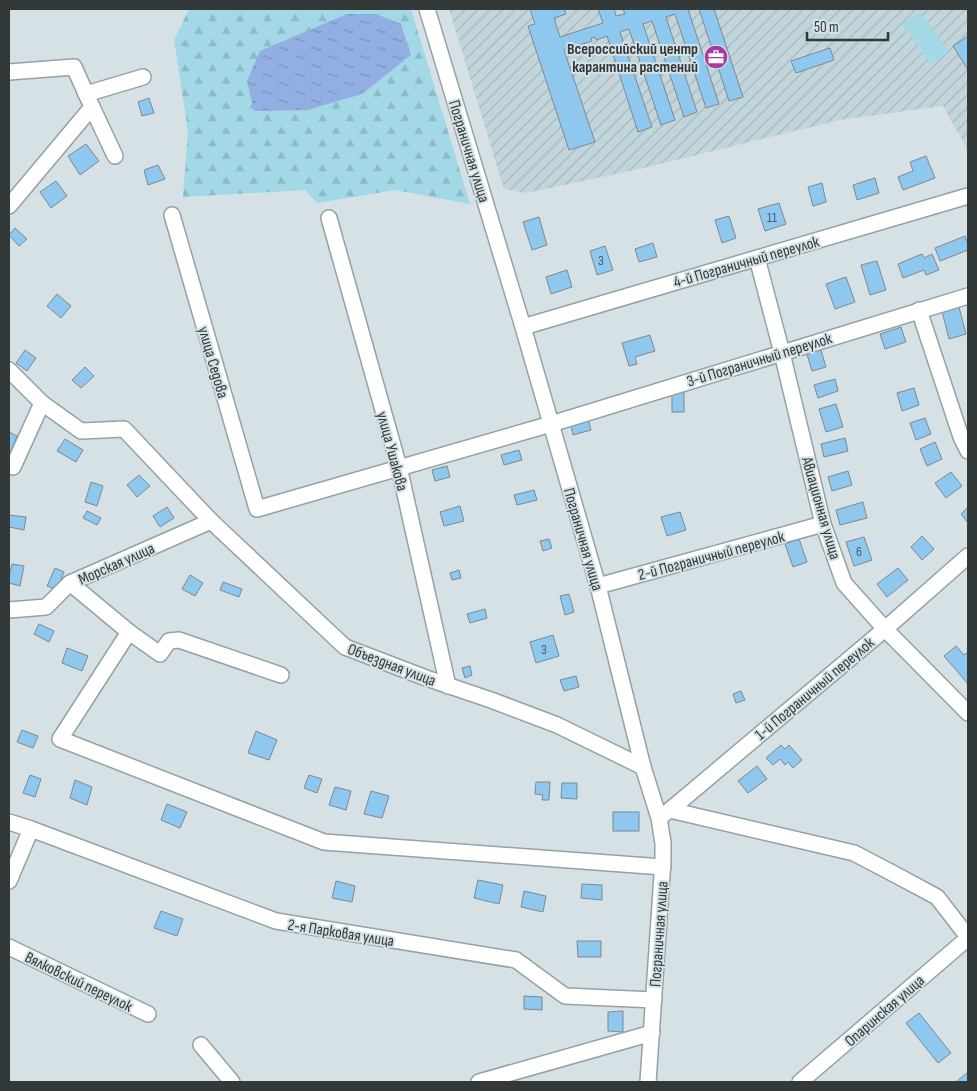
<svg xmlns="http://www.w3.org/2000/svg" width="977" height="1091" font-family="'Sofia Sans Condensed',sans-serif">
	<defs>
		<pattern id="industrial-furrows" width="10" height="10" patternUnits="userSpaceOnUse" patternTransform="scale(1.25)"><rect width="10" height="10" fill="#c1d5db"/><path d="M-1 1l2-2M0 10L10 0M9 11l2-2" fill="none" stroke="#a6b8bd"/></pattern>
		<pattern id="forest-firs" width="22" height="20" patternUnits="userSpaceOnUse" patternTransform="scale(1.25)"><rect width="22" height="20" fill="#a3d8e6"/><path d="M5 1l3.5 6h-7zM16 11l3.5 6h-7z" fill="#8dbac6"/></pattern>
		<pattern id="water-ripples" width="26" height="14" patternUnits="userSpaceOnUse" patternTransform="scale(1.25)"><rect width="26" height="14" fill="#93aee3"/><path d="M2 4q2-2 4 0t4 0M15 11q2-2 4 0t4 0" fill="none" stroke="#798fb9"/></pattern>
	</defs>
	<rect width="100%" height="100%" fill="#d5e1e5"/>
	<!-- industrial -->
	<polygon fill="url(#industrial-furrows)" points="449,9 968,9 968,150 943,106 840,120 648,167 527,193 504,189"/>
	<!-- green -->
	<polygon fill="#a3d8e6" points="920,12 949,52 931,64 902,24"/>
	<!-- forest -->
	<polygon fill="url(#forest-firs)" points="189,9 411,9 470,204 395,190 317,203 305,190 183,197 188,131 174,40"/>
	<!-- water -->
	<polygon fill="url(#water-ripples)" points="347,14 376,14 401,24 411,55 362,94 307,110 254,111 247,81 260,51"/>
	<!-- building -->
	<g fill="#8ec8ef" stroke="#7f888f">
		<polygon points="530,9 564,9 566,14 554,18 560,37 603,23 598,9 614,9 616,16 625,14 623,9 690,9 688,9 719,104 706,108 675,14 666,17 697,112 684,117 652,21 643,24 675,120 661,125 629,29 620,32 652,127 638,132 607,36 596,40 595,37 591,38 592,41 564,50 595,142 569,150 528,26 535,24"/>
		<polygon points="699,9 714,9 743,97 729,101"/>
		<polygon points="968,36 968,70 953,46"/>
		<polygon points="830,48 834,60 796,73 791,61"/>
		<polygon points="149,98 154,113 142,116 138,102"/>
		<polygon points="86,144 99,161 80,175 68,156"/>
		<polygon points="926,156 935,178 903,190 898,177 913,171 910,162"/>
		<polygon points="158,165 165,179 148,185 144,170"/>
		<polygon points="875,178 879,193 857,200 853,185"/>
		<polygon points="56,181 67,196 51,208 40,192"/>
		<polygon points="822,183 826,202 813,206 808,187"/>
		<polygon points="779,203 786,224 765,231 758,209"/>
		<polygon points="729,216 736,238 722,243 715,220"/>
		<polygon points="539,217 547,245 532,250 523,222"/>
		<polygon points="15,228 27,239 19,246 9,235"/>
		<polygon points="965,236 968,244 968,250 940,261 935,248"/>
		<polygon points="653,243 657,257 639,262 635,249"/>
		<polygon points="605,246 613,270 597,275 590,251"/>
		<polygon points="922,254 924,258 932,254 939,270 926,275 924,270 903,278 898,264"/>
		<polygon points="877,261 886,290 870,295 861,265"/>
		<polygon points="567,270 572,287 551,294 546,277"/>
		<polygon points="846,277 855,302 835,309 826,284"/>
		<polygon points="57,294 71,306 61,318 47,306"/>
		<polygon points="959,307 966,334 949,339 942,311"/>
		<polygon points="901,327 906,342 885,349 880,334"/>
		<polygon points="650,335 655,351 635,357 637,364 629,366 622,343"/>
		<polygon points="820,347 826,367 812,371 806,351"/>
		<polygon points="25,350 36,358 27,371 16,363"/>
		<polygon points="85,367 94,376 81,388 72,380"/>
		<polygon points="835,379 838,391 818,398 814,385"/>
		<polygon points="914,388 919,405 902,411 897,393"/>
		<rect x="672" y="391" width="12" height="21"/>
		<polygon points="836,404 843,427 826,432 819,409"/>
		<polygon points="588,418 591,430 573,435 570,422"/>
		<polygon points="925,418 931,434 916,440 910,423"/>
		<polygon points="9,432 17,436 9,456"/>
		<polygon points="845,438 848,451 824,457 821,444"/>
		<polygon points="65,439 83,450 76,462 57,451"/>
		<polygon points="935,442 942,459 927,466 920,449"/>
		<polygon points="519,450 522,460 504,465 501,455"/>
		<polygon points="447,466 450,477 435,481 432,470"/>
		<polygon points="848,471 852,485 832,491 828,477"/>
		<polygon points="951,472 962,486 946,498 935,483"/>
		<polygon points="139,475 150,486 137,497 127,485"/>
		<polygon points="91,482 103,486 97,506 85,502"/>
		<polygon points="534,490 537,500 517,505 514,495"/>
		<polygon points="863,502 867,518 840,525 836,510"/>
		<polygon points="460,506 464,521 444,526 440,512"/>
		<polygon points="167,507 174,518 160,527 153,516"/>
		<polygon points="968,507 968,523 961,514"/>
		<polygon points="87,511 101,518 97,525 83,518"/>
		<polygon points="680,512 686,530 667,536 661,517"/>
		<polygon points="9,515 26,517 24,530 9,527"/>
		<polygon points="922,536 934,549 922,560 911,547"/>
		<polygon points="864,537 872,560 854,566 846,542"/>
		<polygon points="549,539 552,548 543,551 540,541"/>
		<polygon points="799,539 807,562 793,567 785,544"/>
		<polygon points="12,564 24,566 20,586 9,583 9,577"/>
		<polygon points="55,568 64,572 57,590 47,586"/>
		<polygon points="898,568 908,580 887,597 877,584"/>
		<polygon points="459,570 461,578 452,580 450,573"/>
		<polygon points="190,575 203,583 195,596 182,589"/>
		<polygon points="223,582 242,589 239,597 220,590"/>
		<polygon points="569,594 574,612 565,615 560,596"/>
		<polygon points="485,609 487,618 470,623 467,614"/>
		<polygon points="39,624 54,631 49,642 34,634"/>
		<polygon points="553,635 559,656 536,663 530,642"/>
		<polygon points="956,646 964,655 968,652 968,684 944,656"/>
		<polygon points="67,648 88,656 82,671 62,663"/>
		<polygon points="470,666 472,675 465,678 462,668"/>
		<polygon points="576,676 579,687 564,691 560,680"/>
		<polygon points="741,691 745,700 736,703 733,694"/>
		<polygon points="22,730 38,736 33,748 17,742"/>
		<polygon points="256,731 277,740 269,760 248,753"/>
		<polygon points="781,745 785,749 789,745 802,760 793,768 788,762 785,765 780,759 773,765 766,758"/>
		<polygon points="757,766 767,779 748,793 738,781"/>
		<polygon points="30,775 41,779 35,797 23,793"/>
		<polygon points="309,775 322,779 317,793 304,788"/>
		<polygon points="75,780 92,787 87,805 70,798"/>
		<polygon points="536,782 550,782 549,800 542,800 543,795 535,794"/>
		<polygon points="562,783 577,783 577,799 561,798"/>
		<polygon points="335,787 351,791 346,810 329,805"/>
		<polygon points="371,791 389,796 382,818 364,814"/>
		<polygon points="167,804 187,812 180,828 161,820"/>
		<rect x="613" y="812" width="26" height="19"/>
		<polygon points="478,880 503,885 499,904 474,898"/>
		<polygon points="336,881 355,886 352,902 332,898"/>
		<polygon points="582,884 602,885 602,900 581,898"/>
		<polygon points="524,891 546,896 543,912 521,907"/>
		<polygon points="161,911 183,919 177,936 154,928"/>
		<polygon points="577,941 601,941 601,957 578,957"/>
		<polygon points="524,996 542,997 542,1010 524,1009"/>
		<polygon points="623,1011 623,1032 608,1031 608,1012"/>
		<polygon points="919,1013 951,1053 938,1063 906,1023"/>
		<polygon points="968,1072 968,1082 956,1082"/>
	</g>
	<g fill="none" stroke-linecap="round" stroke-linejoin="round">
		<!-- minor casing -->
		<g stroke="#95a1a5" stroke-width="18">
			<g id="minor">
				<polyline points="427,9 523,327 598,586 643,767 659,818 663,843 663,860 648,1082"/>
				<polyline points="9,72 74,67 92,107 9,206"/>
				<polyline points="86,94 143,77"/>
				<polyline points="92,107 115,156"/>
				<polyline points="172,215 257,509 551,424 968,296"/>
				<polyline points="329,218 399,467 448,686"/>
				<polyline points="757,258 782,353 823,524 844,583 885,629 968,713"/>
				<polyline points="919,310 961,437 968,451"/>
				<polyline points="523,327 968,196"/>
				<polyline points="9,370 42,403 81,431 124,429 211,521 345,647 426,678 491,700 557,725 643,767"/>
				<polyline points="9,465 13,467 42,403"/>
				<polyline points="211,521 70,583 129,632 60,739 324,842 663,867"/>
				<polyline points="598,586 823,524"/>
				<polyline points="9,610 46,607 70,583"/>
				<polyline points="129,632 160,654 169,641 179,640 281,675"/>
				<polyline points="670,810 854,853 896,875 937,897 968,937"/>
				<polyline points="659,818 670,810 885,629 968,556"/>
				<polyline points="9,822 31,829 276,921 516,960 565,996 654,1000"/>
				<polyline points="9,881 31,829"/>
				<polyline points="9,947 148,1014"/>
				<polyline points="201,1045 232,1082"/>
				<polyline points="479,1082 652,1033"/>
				<polyline points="800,1082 968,938"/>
			</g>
		</g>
		<!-- minor -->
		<use href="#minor" stroke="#fff" stroke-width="15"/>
	</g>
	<!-- icons -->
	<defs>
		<g id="office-disc" transform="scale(1.25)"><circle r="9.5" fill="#a83b9b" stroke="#d5e1e5"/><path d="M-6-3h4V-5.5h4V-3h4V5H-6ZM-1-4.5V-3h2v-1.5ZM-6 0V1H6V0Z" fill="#fff"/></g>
	</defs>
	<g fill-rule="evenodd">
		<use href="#office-disc" x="716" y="57"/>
	</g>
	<g text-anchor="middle" stroke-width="4" stroke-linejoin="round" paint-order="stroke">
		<!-- number labels -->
		<g font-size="14" fill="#4a5c66">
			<text x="772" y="222">11</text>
			<text x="601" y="265">3</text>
			<text x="859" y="556">6</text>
			<text x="544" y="654">3</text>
		</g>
		<!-- poi labels -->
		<g font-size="16" font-weight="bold" fill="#333839" stroke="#d5e1e5" text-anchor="end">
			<text x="698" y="54">Всероссийский центр<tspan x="698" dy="18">карантина растений</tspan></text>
		</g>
		<!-- street labels -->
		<g font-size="16" fill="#333839" stroke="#d5e1e5">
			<text transform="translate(470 151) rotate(73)" y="6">Пограничная улица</text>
			<text transform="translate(746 261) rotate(-16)" y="6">4-й Пограничный переулок</text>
			<text transform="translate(759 359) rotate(-17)" y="6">3-й Пограничный переулок</text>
			<text transform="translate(214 362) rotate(74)" y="6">улица Седова</text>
			<text transform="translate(393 451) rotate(75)" y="6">улица Ушакова</text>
			<text transform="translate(822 508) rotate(74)" y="6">Авиационная улица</text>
			<text transform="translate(584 539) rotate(74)" y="6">Пограничная улица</text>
			<text transform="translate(711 555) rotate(-15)" y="6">2-й Пограничный переулок</text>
			<text transform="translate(116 563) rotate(-24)" y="6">Морская улица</text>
			<text transform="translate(392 664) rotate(21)" y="6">Объездная улица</text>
			<text transform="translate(814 688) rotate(-40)" y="6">1-й Пограничный переулок</text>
			<text transform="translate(341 932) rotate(9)" y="6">2-я Парковая улица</text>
			<text transform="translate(658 934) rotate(-86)" y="6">Пограничная улица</text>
			<text transform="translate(79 981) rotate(26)" y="6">Вялковский переулок</text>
			<text transform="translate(884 1010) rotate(-41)" y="6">Опаринская улица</text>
		</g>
	</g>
	<!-- border -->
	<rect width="977" height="1091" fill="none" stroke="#333839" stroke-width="20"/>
	<!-- scale -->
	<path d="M807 32v8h81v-8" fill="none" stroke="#333839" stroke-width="2.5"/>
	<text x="814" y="32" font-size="15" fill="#333839" stroke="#d5e1e5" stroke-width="4" paint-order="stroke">50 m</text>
</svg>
